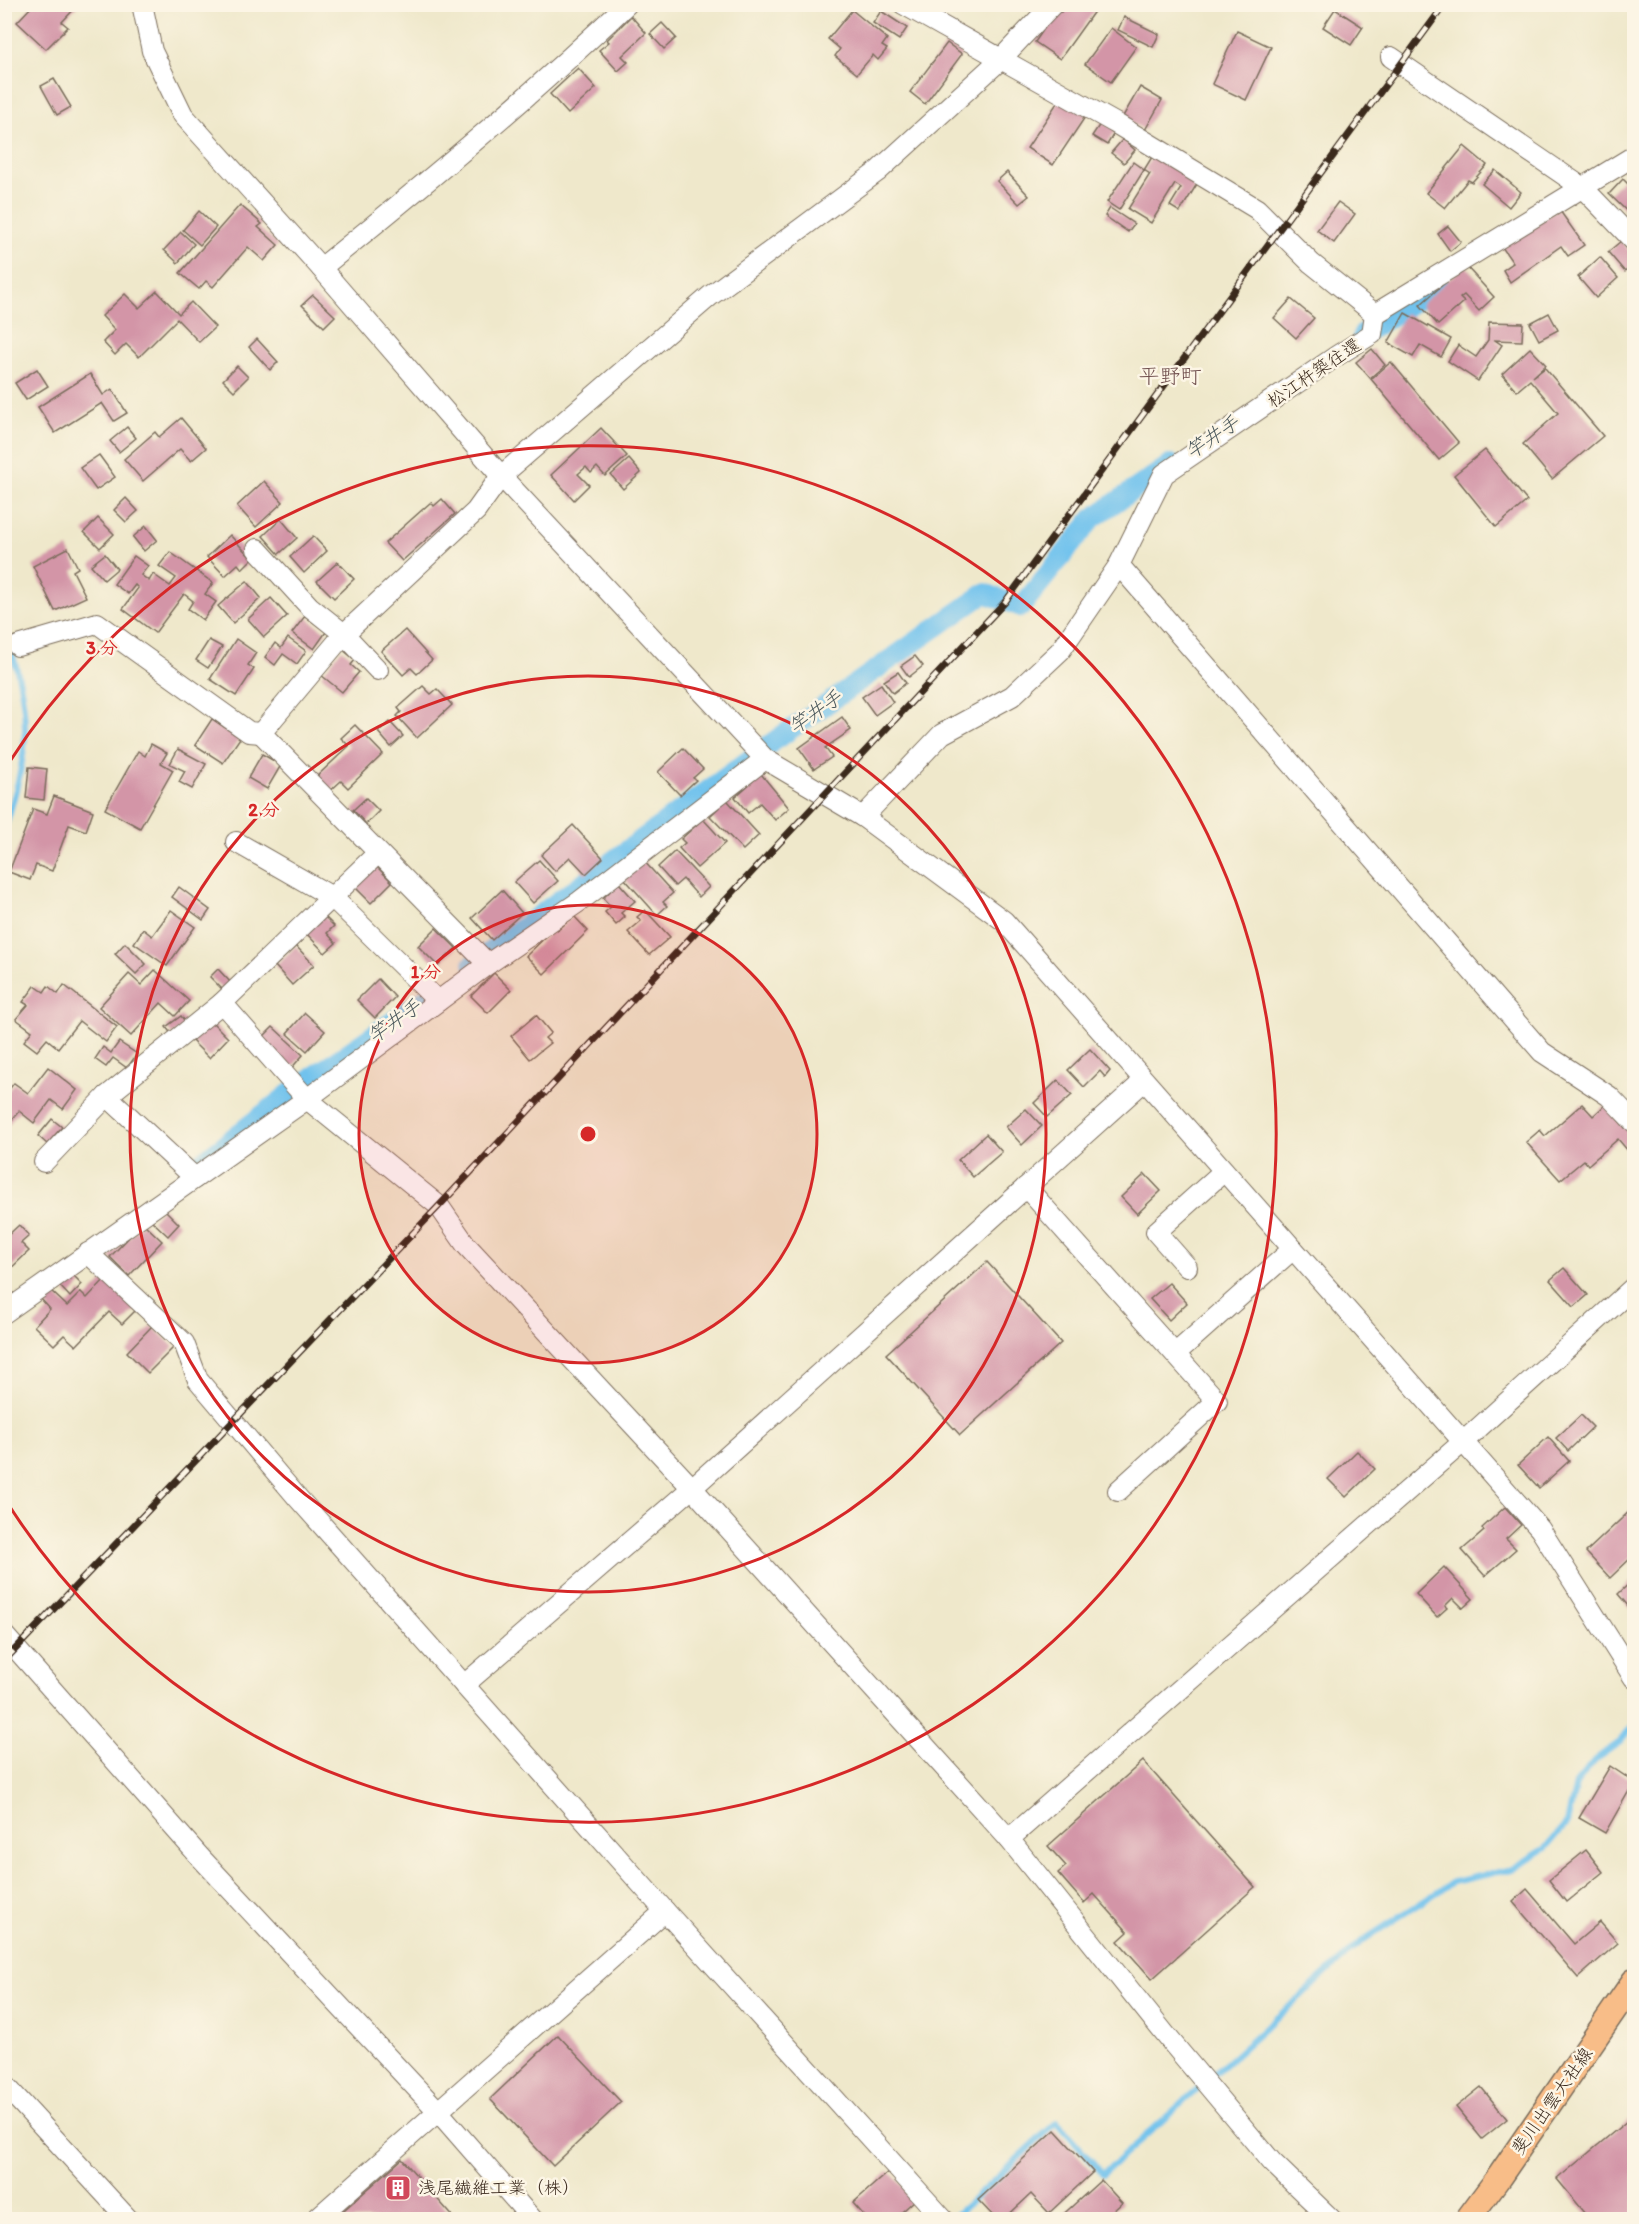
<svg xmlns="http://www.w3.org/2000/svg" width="1639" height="2224" font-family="Itim,'Klee One',sans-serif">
	<rect width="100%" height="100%" fill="#fcf5e5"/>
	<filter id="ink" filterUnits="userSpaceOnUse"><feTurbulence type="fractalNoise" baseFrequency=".0167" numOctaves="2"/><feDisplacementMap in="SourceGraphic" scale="12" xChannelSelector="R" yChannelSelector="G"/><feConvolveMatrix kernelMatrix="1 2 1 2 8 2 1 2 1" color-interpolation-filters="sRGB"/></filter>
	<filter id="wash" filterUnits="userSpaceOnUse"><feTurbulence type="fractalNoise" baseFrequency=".008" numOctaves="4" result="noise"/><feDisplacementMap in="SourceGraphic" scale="24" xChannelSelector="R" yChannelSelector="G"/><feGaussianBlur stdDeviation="1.35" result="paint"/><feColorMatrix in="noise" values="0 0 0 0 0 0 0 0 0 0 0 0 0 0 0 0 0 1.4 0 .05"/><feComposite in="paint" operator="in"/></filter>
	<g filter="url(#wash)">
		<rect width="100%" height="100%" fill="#efe8cb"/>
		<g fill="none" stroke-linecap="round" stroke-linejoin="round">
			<!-- stream -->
			<g stroke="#71c2ed" stroke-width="6">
				<path d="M 4,630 C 16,661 25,697 25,730 C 25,762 14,800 4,830"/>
				<polyline points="951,2220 1057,2122 1103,2174 1362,1941 1453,1882 1512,1869 1546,1848 1567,1823 1576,1784 1597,1758 1620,1742 1634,1725"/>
			</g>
			<!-- canal -->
			<g stroke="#71c2ed" stroke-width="20">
				<polyline points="1362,335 1438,286"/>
				<polyline points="473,964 777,739 985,593 1021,607 1093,518 1171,464"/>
				<polyline points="193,1169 294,1090 438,990"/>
			</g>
		</g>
		<g id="blocks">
			<!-- building -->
			<g fill="#d395a7">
				<polygon points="34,4 79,4 62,22 68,27 46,49 17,22"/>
				<polygon points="1067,4 1088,4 1095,10 1060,59 1035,42 1057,10 1061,12"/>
				<polygon points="1335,9 1363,27 1351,45 1323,27"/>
				<polygon points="852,10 887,39 882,46 887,49 878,60 873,55 857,74 835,56 840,49 828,39"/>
				<polygon points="881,11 907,28 899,40 873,23"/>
				<polygon points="631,16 646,33 622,56 628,62 618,71 599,50 609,42 607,40"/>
				<polygon points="1124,17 1159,34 1153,47 1118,30"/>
				<polygon points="662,23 676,38 664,49 650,34"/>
				<polygon points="1111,28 1136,47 1111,82 1085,64"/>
				<polygon points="1237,31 1271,47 1246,100 1212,84"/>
				<polygon points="947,43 962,54 925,104 910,92"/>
				<polygon points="578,68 596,88 568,114 550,94"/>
				<polygon points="54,79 71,107 57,115 41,86"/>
				<polygon points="1140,87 1162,100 1145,130 1122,118"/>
				<polygon points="1061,97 1087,114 1053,165 1027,148"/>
				<polygon points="1102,121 1116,130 1107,145 1092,136"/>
				<polygon points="1123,139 1135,150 1124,163 1111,153"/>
				<polygon points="1464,146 1487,165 1472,182 1468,180 1445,208 1426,193"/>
				<polygon points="1155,152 1200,179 1180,212 1170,206 1181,188 1175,184 1151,223 1128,209 1150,174 1144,170"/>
				<polygon points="1133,162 1144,170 1119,210 1107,202"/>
				<polygon points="1495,170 1521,192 1509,207 1482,184"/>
				<polygon points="1007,172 1029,196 1019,204 997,181"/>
				<polygon points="1623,179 1632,188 1634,186 1634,218 1609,194"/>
				<polygon points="1338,202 1355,214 1334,243 1317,230"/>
				<polygon points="240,205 262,224 258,227 278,245 264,261 248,247 213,287 206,281 199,289 180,273"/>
				<polygon points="1110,208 1134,224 1128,232 1105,216"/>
				<polygon points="1558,208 1584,245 1568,256 1561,246 1510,282 1503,270 1513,263 1502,247"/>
				<polygon points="199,211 216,227 200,245 183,230"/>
				<polygon points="1448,226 1461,242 1450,251 1438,234"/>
				<polygon points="181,232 194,244 178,263 164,250"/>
				<polygon points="1621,241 1634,256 1634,263 1625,272 1608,252"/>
				<polygon points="1600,257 1618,278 1596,298 1578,277"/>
				<polygon points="1465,265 1494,297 1479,311 1464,295 1460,298 1464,302 1438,325 1420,305"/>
				<polygon points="157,291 179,314 191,302 215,327 199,342 177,319 139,357 126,344 115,355 103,342 115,330 102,316 125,294 139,308"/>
				<polygon points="313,295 335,316 324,327 302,305"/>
				<polygon points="1291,299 1314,318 1296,338 1274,318"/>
				<polygon points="1405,313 1451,339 1441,357 1420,345 1413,357 1388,343"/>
				<polygon points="1549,313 1558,330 1539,340 1530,323"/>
				<polygon points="1489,322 1523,323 1522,341 1495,340 1502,345 1478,381 1448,361 1458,345 1476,357 1488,340"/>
				<polygon points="257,339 278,362 270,370 249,347"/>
				<polygon points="1530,348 1546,365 1533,377 1545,368 1603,436 1552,479 1523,444 1558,413 1530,380 1517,391 1502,374"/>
				<polygon points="1372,349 1385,365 1370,378 1356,362"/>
				<polygon points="1391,362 1459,443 1439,460 1371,379"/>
				<polygon points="237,366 248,377 234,391 223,380"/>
				<polygon points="37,369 48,386 26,400 15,383"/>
				<polygon points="90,374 103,395 112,389 127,413 114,421 102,403 55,433 38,407"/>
				<polygon points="181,418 206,448 191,461 180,449 143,481 124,459 155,432 159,437"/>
				<polygon points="127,427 136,438 119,452 110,441"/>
				<polygon points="601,428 627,456 605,476 597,467 591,473 586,467 578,474 589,485 574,500 551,475"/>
				<polygon points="1485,450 1527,501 1496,527 1454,475"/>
				<polygon points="99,455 115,477 96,490 80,468"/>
				<polygon points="629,459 641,473 623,489 611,475"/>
				<polygon points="264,481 283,502 256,527 237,506"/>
				<polygon points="126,498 138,511 126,522 114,510"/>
				<polygon points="442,499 455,514 402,561 385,543 431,502 434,506"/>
				<polygon points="98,518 114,534 100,548 84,532"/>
				<polygon points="281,519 297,538 279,554 263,536"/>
				<polygon points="146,526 157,540 144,551 133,537"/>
				<polygon points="230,535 252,559 242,569 238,564 225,576 207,557"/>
				<polygon points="313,536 327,551 304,573 290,557"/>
				<polygon points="68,548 78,568 73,571 86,597 55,611 33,566"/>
				<polygon points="170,552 213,583 205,594 216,602 203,620 188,609 193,601 184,594 155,633 123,609 138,588 135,585 128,594 114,584 134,556 148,566 141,575 149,581 153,574 170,586 176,578 159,566"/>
				<polygon points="105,554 117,569 104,580 91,565"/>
				<polygon points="338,562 354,579 334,598 317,581"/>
				<polygon points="247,581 261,598 233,623 218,606"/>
				<polygon points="271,598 287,616 264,637 248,619"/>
				<polygon points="305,616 326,632 314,649 292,633"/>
				<polygon points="405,630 432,660 417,674 411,668 403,675 381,651"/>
				<polygon points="288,638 306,651 297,664 283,654 275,665 265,657 275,643 281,648"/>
				<polygon points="236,639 256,653 248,665 254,669 236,696 210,679"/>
				<polygon points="209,640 222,647 208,668 196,660"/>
				<polygon points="342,649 355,660 351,665 359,672 342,692 321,675"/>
				<polygon points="915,656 923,666 909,677 901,666"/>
				<polygon points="898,672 906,683 893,693 884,681"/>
				<polygon points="881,684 893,702 875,715 862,697"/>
				<polygon points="423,686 431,694 437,689 452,705 417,738 397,716 401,712 398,708"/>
				<polygon points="842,717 851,730 825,748 832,757 814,769 799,748"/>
				<polygon points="212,719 240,738 223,763 195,745"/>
				<polygon points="390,722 403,736 391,747 378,732"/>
				<polygon points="355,725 383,754 348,788 341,781 329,792 315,778 349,746 341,738"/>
				<polygon points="151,744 167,753 161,763 173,770 140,828 105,809 138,751 145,756"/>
				<polygon points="683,748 703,769 693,778 696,780 680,795 658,772"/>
				<polygon points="178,749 206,764 192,789 179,782 185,771 170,764"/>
				<polygon points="262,754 281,765 267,789 248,778"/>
				<polygon points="29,767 47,769 44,800 26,798"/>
				<polygon points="761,774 789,808 775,820 760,803 748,813 735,797"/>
				<polygon points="54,796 93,811 86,831 69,825 52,871 36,865 30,880 9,872 33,809 47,814"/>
				<polygon points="366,798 379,811 366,824 353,810"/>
				<polygon points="727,800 759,835 743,850 710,816"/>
				<polygon points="703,819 725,843 697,868 679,848 685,843 681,839"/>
				<polygon points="573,825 603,858 586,874 570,857 555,871 541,855"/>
				<polygon points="675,851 709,887 699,897 683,879 675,886 658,867"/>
				<polygon points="642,859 673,893 663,902 667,906 657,915 623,877"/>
				<polygon points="539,860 558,881 533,903 514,882"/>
				<polygon points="375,865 392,882 371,903 354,886"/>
				<polygon points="619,883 635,901 621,913 625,917 616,925 605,912 611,907 603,898"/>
				<polygon points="179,887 210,910 203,920 172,897"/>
				<polygon points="502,890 522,913 492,940 472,918"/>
				<polygon points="171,910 195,927 167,966 134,943 143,929 152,936"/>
				<polygon points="645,910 670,937 649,955 628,932 641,921 637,917"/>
				<polygon points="323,915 334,926 327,933 336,943 325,953 305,932"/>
				<polygon points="574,916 588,931 544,974 526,956 555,928 558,930"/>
				<polygon points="436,928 456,948 438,966 418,946"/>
				<polygon points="125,943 146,964 136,974 115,954"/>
				<polygon points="296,946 314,965 292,985 275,966"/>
				<polygon points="218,969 232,984 224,991 210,977"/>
				<polygon points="155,970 189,1001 175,1016 161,1003 131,1036 99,1007 129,974 141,985"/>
				<polygon points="494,973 511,990 488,1013 471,996"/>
				<polygon points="378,979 395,997 375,1018 357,1000"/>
				<polygon points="64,985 117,1027 106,1042 79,1021 58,1048 47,1039 37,1051 24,1041 32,1031 16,1019 28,1005 23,1002 35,986 44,992 48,986 58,994"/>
				<polygon points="305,1013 325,1031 307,1051 287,1033"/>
				<polygon points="536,1015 551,1033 545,1038 550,1043 530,1059 511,1036"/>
				<polygon points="181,1016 187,1024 172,1035 166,1027"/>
				<polygon points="210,1020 228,1038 209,1058 191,1040"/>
				<polygon points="273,1027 303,1055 289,1071 258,1042"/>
				<polygon points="119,1042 137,1054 127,1068 113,1058 106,1067 95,1059 103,1047 111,1053"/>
				<polygon points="1090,1049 1110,1071 1105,1077 1100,1071 1084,1087 1068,1070"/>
				<polygon points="48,1067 77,1090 63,1109 51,1100 34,1123 19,1111 4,1130 4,1090 7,1092 14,1083 28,1093"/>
				<polygon points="1058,1080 1072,1095 1047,1117 1034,1103"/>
				<polygon points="1582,1104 1593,1116 1605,1105 1625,1128 1631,1123 1634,1126 1634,1158 1618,1139 1588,1165 1584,1160 1560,1180 1526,1142 1540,1130 1545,1136"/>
				<polygon points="1026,1109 1042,1126 1022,1145 1006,1127"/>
				<polygon points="52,1119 62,1127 47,1144 38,1136"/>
				<polygon points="986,1134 1002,1152 973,1177 958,1160"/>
				<polygon points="1145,1174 1161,1191 1137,1214 1121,1197"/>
				<polygon points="163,1208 179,1224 168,1236 152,1221"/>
				<polygon points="143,1223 162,1241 129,1276 110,1257"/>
				<polygon points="19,1225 29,1236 21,1243 29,1251 4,1275 4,1239"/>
				<polygon points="987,1262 1061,1343 960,1435 886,1354"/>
				<polygon points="1564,1268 1588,1295 1574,1307 1550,1280"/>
				<polygon points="71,1273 82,1284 70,1297 59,1285"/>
				<polygon points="107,1277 138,1308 122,1324 109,1312 76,1346 64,1335 54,1345 34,1326 50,1309 41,1299 50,1290 67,1306 81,1292 87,1298"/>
				<polygon points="1169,1283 1187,1303 1169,1320 1150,1299"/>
				<polygon points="152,1326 174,1347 148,1373 127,1352"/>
				<polygon points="1581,1415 1593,1427 1568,1451 1556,1438"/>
				<polygon points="1548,1437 1569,1461 1539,1488 1518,1465"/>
				<polygon points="1357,1451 1375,1469 1346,1497 1328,1479"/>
				<polygon points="1505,1507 1521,1525 1506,1539 1516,1549 1485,1576 1462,1550 1484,1531 1482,1528"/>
				<polygon points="1634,1507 1634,1555 1610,1578 1586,1552"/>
				<polygon points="1444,1567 1473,1599 1463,1608 1453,1598 1445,1606 1447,1608 1437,1617 1416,1594"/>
				<polygon points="1634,1579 1634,1613 1618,1594"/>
				<polygon points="1143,1761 1255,1887 1152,1979 1118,1941 1128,1932 1094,1894 1084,1903 1058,1873 1066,1866 1048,1846"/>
				<polygon points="1610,1766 1634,1782 1605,1833 1579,1818"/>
				<polygon points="1586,1850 1603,1872 1566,1902 1549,1880"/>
				<polygon points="1527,1889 1574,1944 1600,1922 1618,1943 1578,1978 1513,1902"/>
				<polygon points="558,2035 621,2102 553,2166 490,2099"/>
				<polygon points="1481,2087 1507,2119 1482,2139 1456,2107"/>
				<polygon points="1633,2116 1634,2117 1634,2220 1591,2220 1557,2179"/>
				<polygon points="1055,2130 1093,2172 1049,2213 1031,2194 1003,2220 997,2220 978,2200"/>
				<polygon points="402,2159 456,2220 339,2220 336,2217"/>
				<polygon points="889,2171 915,2200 893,2220 868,2220 853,2203"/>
				<polygon points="1101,2180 1122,2203 1103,2220 1057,2220"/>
			</g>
		</g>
	</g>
	<g filter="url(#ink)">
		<use href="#blocks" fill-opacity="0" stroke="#7a6c5b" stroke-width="1.5"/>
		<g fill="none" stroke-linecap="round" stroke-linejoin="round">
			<!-- minor casing -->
			<g stroke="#7a6c5b" stroke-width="22">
				<g id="minor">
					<polyline points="142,4 152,51 183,115 321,268 501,476 765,759 863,817 1004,921 1540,1529 1634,1678"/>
					<polyline points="903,4 1115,123 1257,209 1311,263 1375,314"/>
					<polyline points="1391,57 1583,188 1634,241"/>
					<path d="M 321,268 C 426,183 529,98 627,4"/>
					<polyline points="257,549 309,606 344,634 378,670"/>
					<polyline points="1119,565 1542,1052 1609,1096 1634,1122"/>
					<polyline points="18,646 97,623 249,732 261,733"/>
					<polyline points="863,817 942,734 1012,696 1060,651 1119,565 1164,474 1338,355 1372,334 1375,314 1634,156"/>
					<polyline points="236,842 332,897 438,1001"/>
					<polyline points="488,964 261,733 344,634 476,511 501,476 710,296 877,172 1001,59 1053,4"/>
					<polyline points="222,1003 307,1099 439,1206 466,1245 692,1488 1009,1839 1169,2039 1272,2162 1332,2220"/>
					<polyline points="107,1096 195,1178"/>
					<polyline points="44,1162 107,1096 222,1003 378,853"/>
					<polyline points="1026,1187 1217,1401 1118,1491"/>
					<polyline points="88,1253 184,1343 198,1380 297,1497 665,1911 944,2220"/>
					<polyline points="1187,1267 1156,1232 1224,1171"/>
					<polyline points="4,1313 307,1099 488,964 580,901 765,759"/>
					<polyline points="1176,1353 1293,1249"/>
					<polyline points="4,1635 200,1857 437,2110 533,2220"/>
					<polyline points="464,1685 692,1488 1144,1081"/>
					<polyline points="1009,1839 1463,1442 1634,1287"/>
					<polyline points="4,2084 129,2220"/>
					<polyline points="315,2220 665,1911"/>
				</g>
			</g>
			<!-- major casing -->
			<g stroke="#7a6c5b" stroke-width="27">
				<polyline id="major" points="1467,2220 1499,2177 1634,1981"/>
			</g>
			<!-- minor -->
			<use href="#minor" stroke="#fff" stroke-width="20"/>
			<!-- major -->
			<use href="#major" stroke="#f8bd88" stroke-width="24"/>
			<!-- rail casing -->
			<g stroke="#3b2a1e" stroke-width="7">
				<polyline id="rail" points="4,1661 439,1206 1005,602 1445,4"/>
			</g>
			<!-- rail -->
			<use href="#rail" stroke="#fcf5e5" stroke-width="4.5" stroke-dasharray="14" stroke-linecap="butt"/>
		</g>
	</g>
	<!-- distance rings -->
	<circle cx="588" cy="1134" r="229" fill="#d62828" fill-opacity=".12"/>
	<g fill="none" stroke="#d62828" stroke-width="3">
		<circle cx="588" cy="1134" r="229"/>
		<circle cx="588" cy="1134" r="458"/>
		<path d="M5 769A688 688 0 1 1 5 1499"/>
	</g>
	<!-- icons -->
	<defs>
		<g id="building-square" transform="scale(1.35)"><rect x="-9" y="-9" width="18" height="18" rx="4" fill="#d1495b" stroke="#fcf5e5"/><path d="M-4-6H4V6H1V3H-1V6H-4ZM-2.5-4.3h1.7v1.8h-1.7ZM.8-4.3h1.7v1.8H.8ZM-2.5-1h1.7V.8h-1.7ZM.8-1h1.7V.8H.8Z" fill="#fff"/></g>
	</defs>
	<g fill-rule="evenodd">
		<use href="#building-square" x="398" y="2188"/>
	</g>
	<g text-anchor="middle" stroke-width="5" stroke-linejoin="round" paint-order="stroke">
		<!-- street labels -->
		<g font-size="18" fill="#3b2a1e" stroke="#fcf5e5">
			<text transform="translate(1314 373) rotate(-34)" y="6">松江杵築往還</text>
			<text transform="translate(1552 2101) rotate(-55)" y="6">斐川出雲大社線</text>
		</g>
		<!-- poi labels -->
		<g font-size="18" fill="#3b2a1e" stroke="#fcf5e5" text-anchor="start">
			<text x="418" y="2194">浅尾繊維工業（株）</text>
		</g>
		<!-- water labels -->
		<g font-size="20" font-style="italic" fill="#4b585c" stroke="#fcf5e5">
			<text transform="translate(1212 437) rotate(-34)" y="7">竿井手</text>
			<text transform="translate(815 712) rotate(-35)" y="7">竿井手</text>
			<text transform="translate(394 1021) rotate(-35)" y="7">竿井手</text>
		</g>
		<!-- quarter labels -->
		<g font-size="21" fill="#704f4e" stroke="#fcf5e5">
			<text x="1170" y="383">平野町</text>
		</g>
	</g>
	<circle cx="588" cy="1134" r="9" fill="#d62828" stroke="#fcf5e5" stroke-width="3"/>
	<g font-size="18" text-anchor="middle" font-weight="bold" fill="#d62828" stroke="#fcf5e5" stroke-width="5" stroke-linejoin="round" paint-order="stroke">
		<text x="102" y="654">3 分</text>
		<text x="264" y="816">2 分</text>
		<text x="426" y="978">1 分</text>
	</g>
	<!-- margin -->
	<rect width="1639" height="2224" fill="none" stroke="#fcf5e5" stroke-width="24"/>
</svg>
